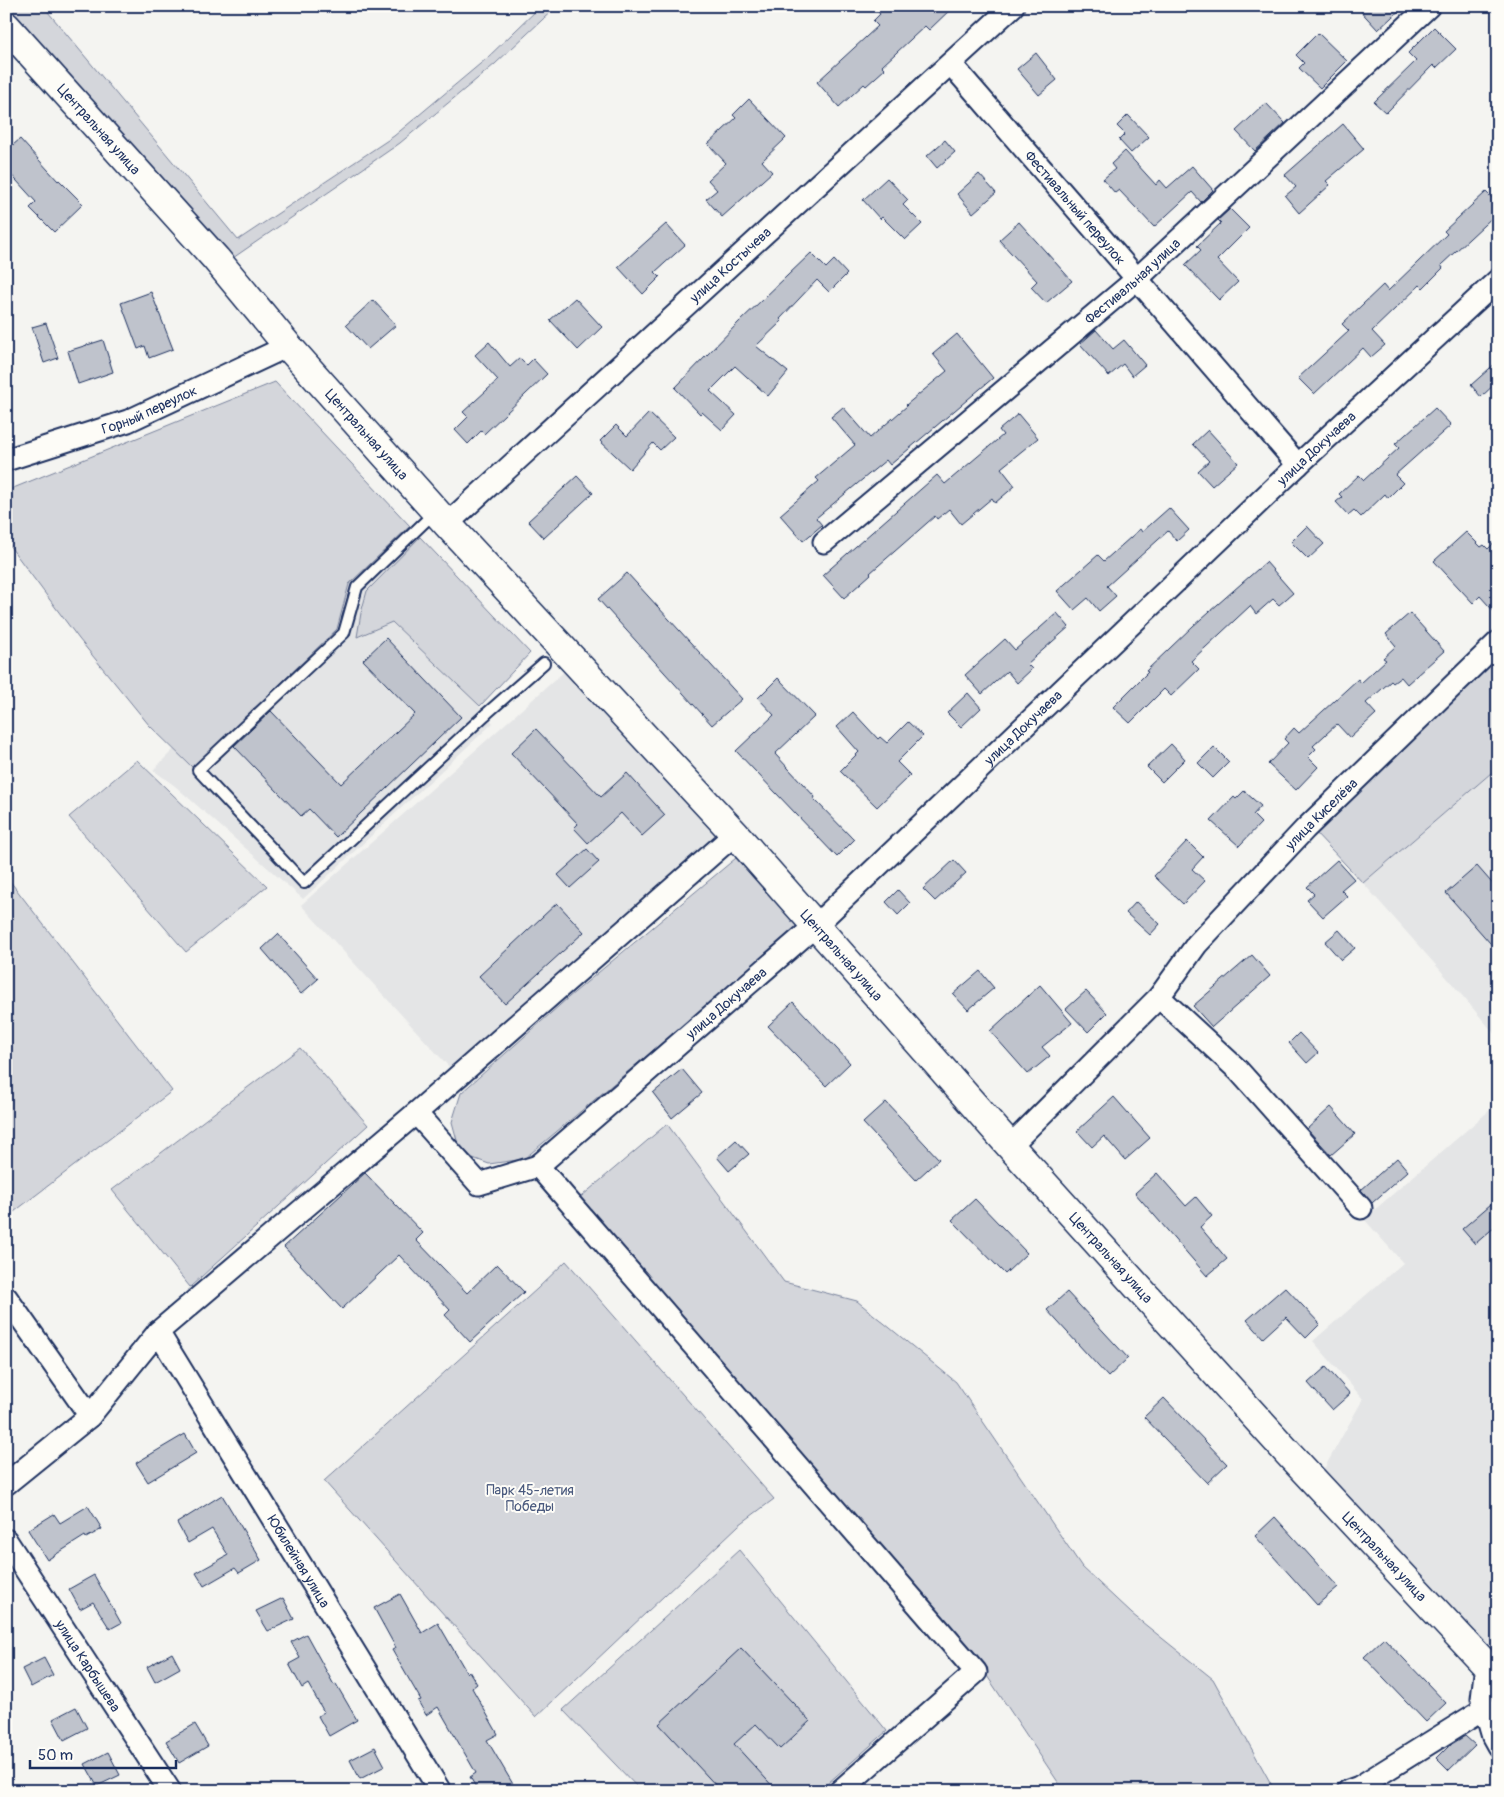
<svg xmlns="http://www.w3.org/2000/svg" width="1504" height="1797" font-family="Pangolin,sans-serif">
	<rect width="100%" height="100%" fill="#f4f4f1"/>
	<filter id="ink" filterUnits="userSpaceOnUse"><feTurbulence type="fractalNoise" baseFrequency=".02" numOctaves="2"/><feDisplacementMap in="SourceGraphic" scale="10" xChannelSelector="R" yChannelSelector="G"/><feConvolveMatrix kernelMatrix="1 2 1 2 8 2 1 2 1" color-interpolation-filters="sRGB"/></filter>
	<g filter="url(#ink)">
		<!-- built -->
		<g fill="#e4e5e6">
			<polygon points="275,382 530,653 480,706 478,705 493,723 303,899 175,786 153,770 174,749 149,725 79,639 6,541 6,491"/>
			<polygon points="567,669 718,837 451,1069 301,905"/>
			<polygon points="1498,767 1498,1038 1449,980 1363,883"/>
			<polygon points="1498,1103 1498,1653 1490,1650 1320,1476 1363,1399 1313,1341 1403,1263 1364,1219"/>
		</g>
		<!-- green -->
		<g fill="#d4d6db" stroke="#78829c">
			<polygon points="8,6 43,6 238,240 394,136 486,59 541,6 557,6 495,64 400,143 230,260 224,249"/>
			<polygon points="275,382 410,526 349,584 337,629 193,768 149,725 79,639 6,541 6,491"/>
			<polygon points="420,537 530,653 480,706 392,622 357,637 361,613 367,591"/>
			<polygon points="1498,653 1498,767 1363,883 1314,831"/>
			<polygon points="137,760 267,886 186,952 69,817"/>
			<polygon points="736,858 764,890 801,926 524,1159 489,1164 473,1158 458,1144 452,1122 461,1093 569,997"/>
			<polygon points="6,876 172,1091 6,1218"/>
			<polygon points="300,1048 368,1125 190,1287 112,1190"/>
			<polygon points="667,1124 784,1282 857,1301 956,1382 1082,1567 1132,1614 1213,1679 1275,1791 1064,1791 979,1664 576,1201"/>
			<polygon points="566,1261 774,1499 739,1525 536,1717 324,1481 537,1289"/>
			<polygon points="739,1550 887,1731 819,1791 641,1791 563,1710"/>
		</g>
		<!-- building -->
		<g fill="#bfc3cc" stroke="#1b2f5e">
			<polygon points="873,6 954,6 929,30 925,26 882,66 885,69 866,86 864,84 839,107 817,82 878,26 873,21 880,14"/>
			<polygon points="1356,6 1404,6 1378,30"/>
			<polygon points="1434,27 1456,49 1436,68 1433,65 1386,113 1374,102 1416,61 1408,53"/>
			<polygon points="1318,33 1347,61 1320,88 1299,68 1304,63 1296,55"/>
			<polygon points="1036,53 1057,80 1039,95 1017,69"/>
			<polygon points="749,99 786,138 762,161 772,172 722,217 706,199 717,190 708,180 726,163 708,144 736,118 733,115"/>
			<polygon points="1266,103 1285,123 1255,151 1236,131"/>
			<polygon points="1128,115 1149,137 1131,153 1119,140 1125,134 1117,126"/>
			<polygon points="1343,124 1364,149 1326,181 1330,185 1299,213 1285,196 1296,187 1285,175"/>
			<polygon points="20,139 58,181 59,180 83,204 54,232 30,208 36,202 6,169 6,151"/>
			<polygon points="945,140 955,152 937,168 927,156"/>
			<polygon points="1125,151 1156,185 1160,180 1167,188 1192,166 1213,190 1201,202 1192,192 1154,227 1119,190 1115,193 1103,179 1115,169 1111,164"/>
			<polygon points="979,174 996,193 973,213 957,194"/>
			<polygon points="887,178 908,200 903,205 922,224 905,240 882,217 880,219 863,200"/>
			<polygon points="1486,192 1498,204 1498,212 1441,265 1443,268 1423,288 1420,285 1372,331 1385,345 1371,357 1363,348 1314,394 1298,378 1349,331 1342,324 1383,285 1388,291 1447,234 1444,231"/>
			<polygon points="1230,209 1249,228 1217,260 1238,282 1219,300 1185,265 1201,250 1197,246 1221,223 1218,220"/>
			<polygon points="1019,222 1072,281 1046,303 1031,287 1037,281 999,240"/>
			<polygon points="666,224 685,245 655,272 660,277 643,294 618,267"/>
			<polygon points="811,253 826,268 834,260 847,274 829,292 817,280 780,319 782,321 756,346 788,372 768,396 735,366 710,391 736,415 722,430 702,412 700,414 675,388 739,322"/>
			<polygon points="151,292 173,349 149,358 145,346 138,349 121,303"/>
			<polygon points="575,298 602,327 578,350 550,320"/>
			<polygon points="373,300 396,325 368,349 346,325"/>
			<polygon points="46,323 58,358 44,363 32,327"/>
			<polygon points="1096,330 1113,349 1124,340 1145,365 1132,376 1123,364 1109,376 1080,344"/>
			<polygon points="957,334 993,378 890,465 886,460 816,518 822,525 803,541 780,515 819,481 816,478 855,445 831,417 843,407 870,438 907,406 906,405 947,371 933,354"/>
			<polygon points="103,340 113,372 78,384 68,351"/>
			<polygon points="489,342 510,367 520,358 527,365 533,359 547,374 484,434 481,431 468,444 455,430 468,417 463,412 498,380 475,355"/>
			<polygon points="1498,361 1498,381 1481,397 1471,385"/>
			<polygon points="1435,408 1451,425 1395,475 1403,483 1388,498 1385,494 1361,517 1354,510 1348,515 1336,502 1342,497 1339,494 1359,475 1364,480 1399,448 1395,444"/>
			<polygon points="649,413 674,437 660,450 653,443 630,469 600,441 616,425 627,436"/>
			<polygon points="1018,414 1038,438 1001,468 1015,486 995,503 992,498 961,524 949,509 937,519 935,516 870,573 871,574 844,598 823,575 937,475 945,484 1003,435 999,430"/>
			<polygon points="1208,430 1238,463 1212,486 1198,471 1209,461 1193,444"/>
			<polygon points="577,476 593,493 544,538 528,521"/>
			<polygon points="1169,508 1189,530 1177,541 1168,531 1107,586 1116,596 1099,611 1088,598 1074,610 1057,591 1098,555 1104,561 1140,529 1142,532"/>
			<polygon points="1307,526 1324,544 1308,559 1291,542"/>
			<polygon points="1466,532 1481,547 1484,545 1488,549 1498,539 1498,616 1480,596 1473,603 1434,561"/>
			<polygon points="1266,562 1293,593 1279,605 1273,599 1256,614 1250,606 1191,661 1199,669 1171,696 1164,689 1130,723 1113,707 1148,672 1146,671 1193,626"/>
			<polygon points="627,573 742,699 712,725 598,599"/>
			<polygon points="1057,613 1069,627 1027,664 1032,669 1017,683 1007,671 982,694 965,675 1005,639 1015,650"/>
			<polygon points="1410,613 1444,651 1407,684 1401,677 1393,683 1391,681 1366,703 1376,714 1350,738 1337,724 1313,746 1316,749 1308,757 1318,767 1296,790 1268,764 1288,743 1284,739 1294,728 1299,733 1358,679 1361,683 1386,660 1383,658 1396,646 1386,634"/>
			<polygon points="386,638 461,717 336,837 309,809 301,816 234,746 271,711 341,784 415,714 363,660"/>
			<polygon points="778,678 815,716 775,754 815,797 814,799 854,840 837,857 736,751 774,715 758,698"/>
			<polygon points="968,693 981,708 961,727 947,713"/>
			<polygon points="853,712 878,739 880,737 887,743 908,722 923,736 897,762 910,775 877,807 840,771 859,752 837,727"/>
			<polygon points="536,729 601,797 627,773 665,815 642,836 621,813 588,843 574,828 578,824 511,753"/>
			<polygon points="1171,744 1185,759 1162,782 1147,767"/>
			<polygon points="1214,747 1229,762 1213,778 1198,763"/>
			<polygon points="1244,791 1261,806 1253,815 1261,823 1239,846 1211,821 1234,797 1236,799"/>
			<polygon points="1187,841 1203,857 1192,869 1205,881 1183,904 1154,876"/>
			<polygon points="587,849 599,862 570,888 558,875"/>
			<polygon points="954,860 966,873 935,901 923,889"/>
			<polygon points="1337,860 1354,879 1341,890 1347,896 1323,917 1307,900 1314,894 1307,887"/>
			<polygon points="1477,866 1498,890 1498,952 1446,893"/>
			<polygon points="898,890 910,903 898,915 886,902"/>
			<polygon points="1136,902 1160,924 1150,935 1126,913"/>
			<polygon points="557,903 584,932 505,1004 479,976"/>
			<polygon points="1339,930 1355,948 1341,960 1325,942"/>
			<polygon points="278,934 318,979 301,994 262,949"/>
			<polygon points="1252,955 1270,976 1212,1027 1193,1006"/>
			<polygon points="980,971 994,988 968,1010 953,994"/>
			<polygon points="1040,985 1072,1023 1042,1047 1050,1056 1028,1074 990,1031"/>
			<polygon points="1086,991 1107,1013 1088,1032 1066,1009"/>
			<polygon points="793,1002 850,1063 826,1086 768,1026"/>
			<polygon points="1299,1033 1318,1053 1307,1063 1289,1043"/>
			<polygon points="682,1069 702,1093 672,1118 653,1093"/>
			<polygon points="1114,1097 1150,1138 1125,1160 1104,1136 1092,1147 1077,1131"/>
			<polygon points="886,1102 939,1159 916,1180 863,1123"/>
			<polygon points="1331,1107 1355,1134 1331,1155 1307,1129"/>
			<polygon points="736,1140 749,1154 729,1171 717,1157"/>
			<polygon points="1397,1158 1408,1171 1372,1203 1361,1190"/>
			<polygon points="365,1173 423,1233 416,1240 467,1293 497,1264 524,1292 470,1342 445,1315 450,1310 399,1255 342,1309 284,1247"/>
			<polygon points="1157,1173 1186,1206 1196,1197 1212,1216 1200,1227 1227,1259 1207,1276 1135,1193"/>
			<polygon points="1498,1198 1498,1224 1475,1244 1462,1229"/>
			<polygon points="975,1199 1027,1253 1005,1274 952,1220"/>
			<polygon points="1285,1287 1320,1324 1306,1338 1286,1317 1263,1338 1247,1320"/>
			<polygon points="1067,1292 1128,1358 1108,1377 1047,1310"/>
			<polygon points="1326,1367 1350,1394 1332,1410 1308,1383"/>
			<polygon points="1164,1398 1227,1464 1207,1483 1144,1417"/>
			<polygon points="185,1434 196,1453 148,1482 136,1463"/>
			<polygon points="222,1495 261,1560 239,1573 235,1568 204,1586 196,1573 228,1555 212,1529 188,1543 177,1523"/>
			<polygon points="88,1506 102,1529 86,1538 85,1536 47,1560 28,1530 54,1514 60,1523"/>
			<polygon points="1275,1517 1338,1587 1317,1605 1255,1536"/>
			<polygon points="94,1575 121,1623 110,1629 93,1602 80,1609 69,1589"/>
			<polygon points="400,1594 422,1633 438,1623 467,1673 469,1671 477,1684 472,1688 498,1734 487,1740 517,1791 478,1791 470,1777 476,1773 438,1707 426,1715 418,1701 421,1700 392,1650 396,1648 374,1608"/>
			<polygon points="283,1598 294,1619 268,1631 256,1611"/>
			<polygon points="306,1634 334,1685 336,1684 357,1720 329,1736 318,1716 324,1712 308,1684 302,1688 289,1664 300,1658 291,1642"/>
			<polygon points="1384,1638 1446,1703 1426,1722 1364,1657"/>
			<polygon points="741,1648 810,1721 780,1749 756,1724 734,1744 777,1791 721,1791 659,1724"/>
			<polygon points="172,1653 180,1668 155,1682 147,1667"/>
			<polygon points="44,1658 53,1675 31,1687 22,1669"/>
			<polygon points="76,1707 87,1728 64,1740 53,1719"/>
			<polygon points="195,1724 208,1746 179,1763 166,1741"/>
			<polygon points="1465,1736 1475,1745 1449,1770 1437,1758 1450,1745"/>
			<polygon points="375,1747 385,1766 360,1779 350,1760"/>
			<polygon points="108,1752 120,1775 97,1786 85,1764"/>
		</g>
		<g fill="none" stroke-linecap="round" stroke-linejoin="round">
			<!-- lane casing -->
			<g stroke="#1b2f5e" stroke-width="14">
				<g id="lane">
					<polyline points="435,512 357,587 344,633 198,770 304,883 486,714"/>
					<polyline points="486,714 544,663"/>
				</g>
			</g>
			<!-- street casing -->
			<g stroke="#1b2f5e" stroke-width="25">
				<g id="street">
					<path id="s1" d="M 951,64 L 1298,465"/>
					<path id="s2" d="M 6,460 L 128,421 L 288,346"/>
					<path id="s3" d="M 447,524 L 1013,6"/>
					<path id="s4" d="M 824,542 L 1138,278 L 1429,6"/>
					<polyline points="1159,997 1238,1070 1361,1208"/>
					<polyline points="416,1113 479,1184 538,1166 976,1672 840,1791"/>
					<path id="s5" d="M 1010,1146 L 1159,997 L 1197,944 L 1305,829 L 1498,642"/>
					<path id="s6" d="M 538,1166 L 815,926 L 1298,465 L 1498,280"/>
					<polyline points="6,1297 90,1416"/>
					<path id="s7" d="M 158,1332 L 440,1791"/>
					<polyline points="6,1484 90,1416 158,1332 416,1113 735,834"/>
					<path id="s8" d="M 6,1540 L 170,1791"/>
					<polyline points="1486,1665 1482,1699 1493,1737 1498,1746"/>
					<polyline points="1348,1791 1359,1787 1484,1709"/>
				</g>
			</g>
			<!-- secondary casing -->
			<g stroke="#1b2f5e" stroke-width="31">
				<g id="secondary">
					<path id="s9" d="M 6,26 L 216,259 L 288,346 L 447,524 L 735,834 L 1010,1146 L 1288,1453 L 1486,1665 L 1498,1669"/>
				</g>
			</g>
			<!-- lane -->
			<use href="#lane" stroke="#fdfcf7" stroke-width="10"/>
			<!-- street -->
			<use href="#street" stroke="#fdfcf7" stroke-width="21"/>
			<!-- secondary -->
			<use href="#secondary" stroke="#fdfcf7" stroke-width="28"/>
		</g>
	</g>
	<g text-anchor="middle" stroke-width="4" stroke-linejoin="round" paint-order="stroke">
		<!-- street labels -->
		<g font-size="14" fill="#1b2f5e" stroke="#fdfcf7">
			<text dy="5" stroke="none"><textPath href="#s9" startOffset="139">Центральная улица</textPath></text>
			<text dy="5" stroke="none"><textPath href="#s1" startOffset="190">Фестивальный переулок</textPath></text>
			<text dy="5" stroke="none"><textPath href="#s3" startOffset="384">улица Костычева</textPath></text>
			<text dy="5" stroke="none"><textPath href="#s4" startOffset="404">Фестивальная улица</textPath></text>
			<text dy="5" stroke="none"><textPath href="#s2" startOffset="152">Горный переулок</textPath></text>
			<text dy="5" stroke="none"><textPath href="#s9" startOffset="545">Центральная улица</textPath></text>
			<text dy="5" stroke="none"><textPath href="#s6" startOffset="1059">улица Докучаева</textPath></text>
			<text dy="5" stroke="none"><textPath href="#s6" startOffset="654">улица Докучаева</textPath></text>
			<text dy="5" stroke="none"><textPath href="#s5" startOffset="456">улица Киселёва</textPath></text>
			<text dy="5" stroke="none"><textPath href="#s9" startOffset="1250">Центральная улица</textPath></text>
			<text dy="5" stroke="none"><textPath href="#s6" startOffset="249">улица Докучаева</textPath></text>
			<text dy="5" stroke="none"><textPath href="#s9" startOffset="1655">Центральная улица</textPath></text>
			<text dy="5" stroke="none"><textPath href="#s9" startOffset="2060">Центральная улица</textPath></text>
			<text dy="5" stroke="none"><textPath href="#s7" startOffset="269">Юбилейная улица</textPath></text>
			<text dy="5" stroke="none"><textPath href="#s8" startOffset="150">улица Карбышева</textPath></text>
		</g>
		<!-- park labels -->
		<g font-size="14" fill="#49597d" stroke="#fdfcf7">
			<text x="530" y="1495">Парк 45-летия<tspan x="530" dy="16">Победы</tspan></text>
		</g>
	</g>
	<!-- margin -->
	<rect width="1504" height="1797" fill="none" stroke="#fdfcf7" stroke-width="25"/>
	<rect x="12" y="12" width="1479" height="1772" fill="none" stroke="#1b2f5e" stroke-width="2" filter="url(#ink)"/>
	<!-- scale -->
	<path d="M30 1760v8h146v-8" fill="none" stroke="#1b2f5e" stroke-width="2.5"/>
	<text x="38" y="1760" font-size="15" fill="#1b2f5e" stroke="#fdfcf7" stroke-width="4" paint-order="stroke">50 m</text>
</svg>
